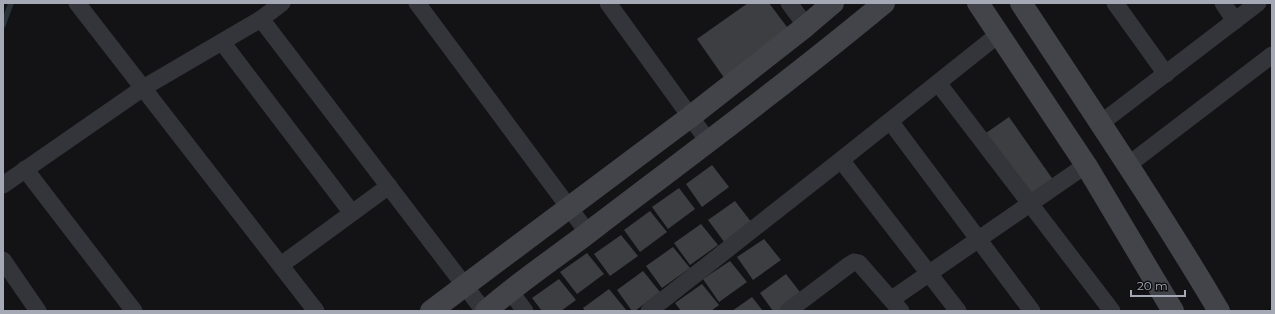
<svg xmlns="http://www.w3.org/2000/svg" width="1275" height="314" font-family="Montserrat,sans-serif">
	<rect width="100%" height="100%" fill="#131315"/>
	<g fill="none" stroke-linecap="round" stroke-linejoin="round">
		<!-- stream -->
		<polyline stroke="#293239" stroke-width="5.5" points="3,25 11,3"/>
	</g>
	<!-- building -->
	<g fill="#3d3e42">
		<polygon points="748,3 769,3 793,35 727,82 697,39"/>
		<polygon points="1009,117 1054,181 1031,197 986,133"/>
		<polygon points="712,165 729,187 702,207 686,184"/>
		<polygon points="679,188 695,209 668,229 652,207"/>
		<polygon points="735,201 752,223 725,243 708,220"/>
		<polygon points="650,211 667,232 640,252 624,230"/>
		<polygon points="701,224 718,245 690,265 674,243"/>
		<polygon points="621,235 638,256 610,276 594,254"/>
		<polygon points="764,239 781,260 753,280 737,257"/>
		<polygon points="673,247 690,268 662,288 646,266"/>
		<polygon points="587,253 604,274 577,294 560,272"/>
		<polygon points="730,261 747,282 719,302 703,279"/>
		<polygon points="643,271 660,292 635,311 632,311 617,290"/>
		<polygon points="786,274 803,296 782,311 773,311 760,293"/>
		<polygon points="559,279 576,300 561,311 542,311 532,298"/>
		<polygon points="702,284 719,305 711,311 681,311 675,303"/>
		<polygon points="609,289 627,311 585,311 583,308"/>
		<polygon points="752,297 763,311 732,311"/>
	</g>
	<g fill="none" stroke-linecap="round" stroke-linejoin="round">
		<!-- street -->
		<g stroke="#34353a" stroke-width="17">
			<polyline points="77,3 316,311"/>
			<polyline points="417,3 588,233"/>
			<polyline points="608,3 708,141"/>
			<polyline points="789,3 806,26"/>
			<polyline points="1115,3 1166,74"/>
			<polyline points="1223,3 1235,21"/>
			<polyline points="261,19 484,311"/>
			<polyline points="222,42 352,213"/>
			<polyline points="938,83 1112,311"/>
			<polyline points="890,121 1032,311"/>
			<polyline points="1101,123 1258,3"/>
			<polyline points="841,160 958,311"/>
			<polyline points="1128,165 1272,55"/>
			<polyline points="25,169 134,311"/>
			<polyline points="3,185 143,88 261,19 282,3"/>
			<polyline points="3,260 38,311"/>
			<polyline points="281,265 389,186"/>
			<polyline points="510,291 525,311"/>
			<polyline points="892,299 1086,165"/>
			<polyline points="649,311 841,160 999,34"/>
			<polyline points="788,311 849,265 854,262 859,263 901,311"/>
		</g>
		<!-- secondary -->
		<g stroke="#42444a" stroke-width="22">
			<polyline points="978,3 1086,165 1173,311"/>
			<path d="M 1021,3 C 1088,105 1157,206 1219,311"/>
			<polyline points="431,311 690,117 806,26 833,3"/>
			<path d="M 486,311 C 521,280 560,255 597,226 C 693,153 791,80 884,3"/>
		</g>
	</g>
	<!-- border -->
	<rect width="1275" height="314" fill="none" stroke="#a5a9b6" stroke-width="8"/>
	<!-- scale -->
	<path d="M1131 290v6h54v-6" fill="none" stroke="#a5a9b6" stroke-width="2"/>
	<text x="1137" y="290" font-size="12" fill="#a5a9b6" stroke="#0e0e10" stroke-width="3" paint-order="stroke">20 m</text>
</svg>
